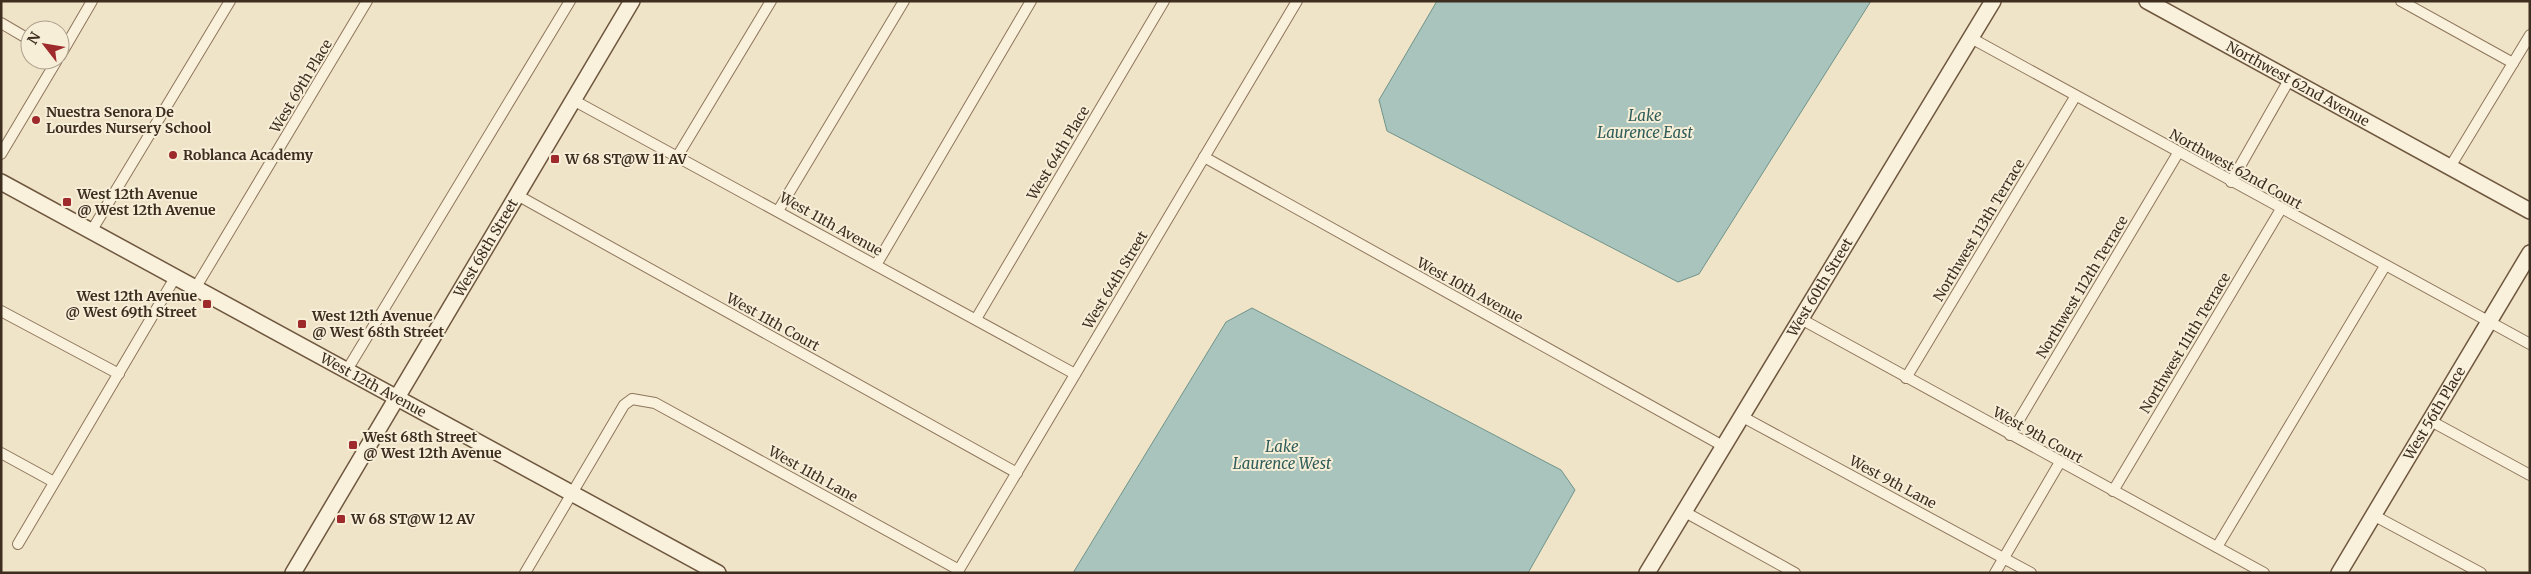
<svg xmlns="http://www.w3.org/2000/svg" width="2531" height="574" font-family="Merriweather,serif">
	<rect width="100%" height="100%" fill="#f0e4c8"/>
	<!-- water -->
	<g fill="#a9c4bc" stroke="#6f938a">
		<polygon points="1437,1 1871,1 1699,274 1678,282 1387,131 1379,100"/>
		<polygon points="1252,308 1561,470 1575,490 1528,573 1073,573 1226,322"/>
	</g>
	<g fill="none" stroke-linecap="round" stroke-linejoin="round">
		<!-- street casing -->
		<g stroke="#8d765c" stroke-width="12">
			<g id="street">
				<polyline points="2401,1 2513,63"/>
				<polyline points="1,23 30,40"/>
				<polyline points="1971,38 2530,344"/>
				<polyline points="60,56 92,1"/>
				<polyline points="573,100 1075,374"/>
				<polyline points="1,154 57,60"/>
				<polyline points="677,157 771,1"/>
				<polyline points="1204,157 1723,446"/>
				<polyline points="2450,167 2530,35"/>
				<polyline points="2231,182 2289,80"/>
				<polyline points="517,195 1017,473"/>
				<polyline points="778,211 904,1"/>
				<polyline points="92,230 230,1"/>
				<polyline points="876,265 1031,1"/>
				<polyline points="196,287 367,1"/>
				<polyline points="1,311 119,374"/>
				<polyline points="976,319 1164,1"/>
				<polyline points="1801,319 2264,573"/>
				<polyline points="347,370 570,1"/>
				<polyline points="1906,378 2075,97"/>
				<polyline points="1741,416 2031,573"/>
				<polyline points="2429,420 2530,475"/>
				<polyline points="2010,435 2178,153"/>
				<polyline points="1,453 54,482"/>
				<polyline points="2113,491 2281,209"/>
				<polyline points="1683,511 1795,573"/>
				<polyline points="2373,515 2481,573"/>
				<polyline points="18,544 176,276"/>
				<polyline points="2217,547 2385,266"/>
				<polyline points="525,573 624,405 632,399 655,403 959,570"/>
				<polyline points="957,573 1297,1"/>
				<polyline points="1995,573 2060,462"/>
			</g>
		</g>
		<!-- secondary casing -->
		<g stroke="#6f573f" stroke-width="18">
			<g id="secondary">
				<path id="s1" d="M 2147,1 L 2530,211"/>
				<path id="s2" d="M 1,182 L 718,573"/>
				<path id="s3" d="M 293,573 L 632,1"/>
				<path id="s4" d="M 1647,573 L 1993,1"/>
				<path id="s5" d="M 2339,573 L 2530,253"/>
			</g>
		</g>
		<!-- street -->
		<use href="#street" stroke="#faf1dc" stroke-width="10"/>
		<!-- secondary -->
		<use href="#secondary" stroke="#faf1dc" stroke-width="15"/>
	</g>
	<!-- markers -->
	<g fill="#9e2a2b" stroke="#f7eed8" stroke-width="2">
		<circle cx="36" cy="120" r="5"/>
		<circle cx="173" cy="155" r="5"/>
		<rect x="550" y="154" width="10" height="10" rx="2.5"/>
		<rect x="62" y="197" width="10" height="10" rx="2.5"/>
		<rect x="202" y="299" width="10" height="10" rx="2.5"/>
		<rect x="297" y="319" width="10" height="10" rx="2.5"/>
		<rect x="348" y="440" width="10" height="10" rx="2.5"/>
		<rect x="336" y="514" width="10" height="10" rx="2.5"/>
	</g>
	<g text-anchor="middle" stroke-width="4" stroke-linejoin="round" paint-order="stroke">
		<!-- street labels -->
		<g font-size="14" fill="#3d2e20" stroke="#f7eed8">
			<text dy="5" stroke="none"><textPath href="#s1" startOffset="172">Northwest 62nd Avenue</textPath></text>
			<text transform="translate(301 86) rotate(-59)" y="5">West 69th Place</text>
			<text transform="translate(1058 153) rotate(-59)" y="5">West 64th Place</text>
			<text transform="translate(2236 169) rotate(29)" y="5">Northwest 62nd Court</text>
			<text transform="translate(831 224) rotate(29)" y="5">West 11th Avenue</text>
			<text transform="translate(1979 230) rotate(-59)" y="5">Northwest 113th Terrace</text>
			<text dy="5" stroke="none"><textPath href="#s3" startOffset="378">West 68th Street</textPath></text>
			<text transform="translate(1115 280) rotate(-59)" y="5">West 64th Street</text>
			<text dy="5" stroke="none"><textPath href="#s4" startOffset="334">West 60th Street</textPath></text>
			<text transform="translate(2082 287) rotate(-59)" y="5">Northwest 112th Terrace</text>
			<text transform="translate(1470 290) rotate(29)" y="5">West 10th Avenue</text>
			<text transform="translate(773 322) rotate(29)" y="5">West 11th Court</text>
			<text transform="translate(2185 343) rotate(-59)" y="5">Northwest 111th Terrace</text>
			<text dy="5" stroke="none"><textPath href="#s2" startOffset="424">West 12th Avenue</textPath></text>
			<text dy="5" stroke="none"><textPath href="#s5" startOffset="186">West 56th Place</textPath></text>
			<text transform="translate(2038 435) rotate(29)" y="5">West 9th Court</text>
			<text transform="translate(813 474) rotate(29)" y="5">West 11th Lane</text>
			<text transform="translate(1893 482) rotate(28)" y="5">West 9th Lane</text>
		</g>
		<!-- poi labels -->
		<g font-size="14" font-weight="bold" fill="#3d2e20" stroke="#f7eed8" text-anchor="start">
			<text x="46" y="117">Nuestra Senora De<tspan x="46" dy="16">Lourdes Nursery School</tspan></text>
			<text x="183" y="160">Roblanca Academy</text>
			<text x="565" y="164">W 68 ST@W 11 AV</text>
			<text x="77" y="199">West 12th Avenue<tspan x="77" dy="16">@ West 12th Avenue</tspan></text>
			<text x="197" y="301" text-anchor="end">West 12th Avenue<tspan x="197" dy="16">@ West 69th Street</tspan></text>
			<text x="312" y="321">West 12th Avenue<tspan x="312" dy="16">@ West 68th Street</tspan></text>
			<text x="363" y="442">West 68th Street<tspan x="363" dy="16">@ West 12th Avenue</tspan></text>
			<text x="351" y="524">W 68 ST@W 12 AV</text>
		</g>
		<!-- water labels -->
		<g font-size="15" font-style="italic" fill="#2f5d5a" stroke="#f7eed8">
			<text x="1645" y="121">Lake<tspan x="1645" dy="17">Laurence East</tspan></text>
			<text x="1282" y="452">Lake<tspan x="1282" dy="17">Laurence West</tspan></text>
		</g>
	</g>
	<!-- border -->
	<rect width="2531" height="574" fill="none" stroke="#3d2e20" stroke-width="5"/>
	<!-- north arrow -->
	<g transform="translate(45 45) rotate(301)"><circle r="24" fill="#f7eed8" stroke="#ada18e"/>
	<path d="M0-4L9 19L0 12L-9 19Z" fill="#9e2a2b"/>
	<text y="-8" font-size="14" font-weight="bold" text-anchor="middle" fill="#3d2e20">N</text>
	</g>
</svg>
